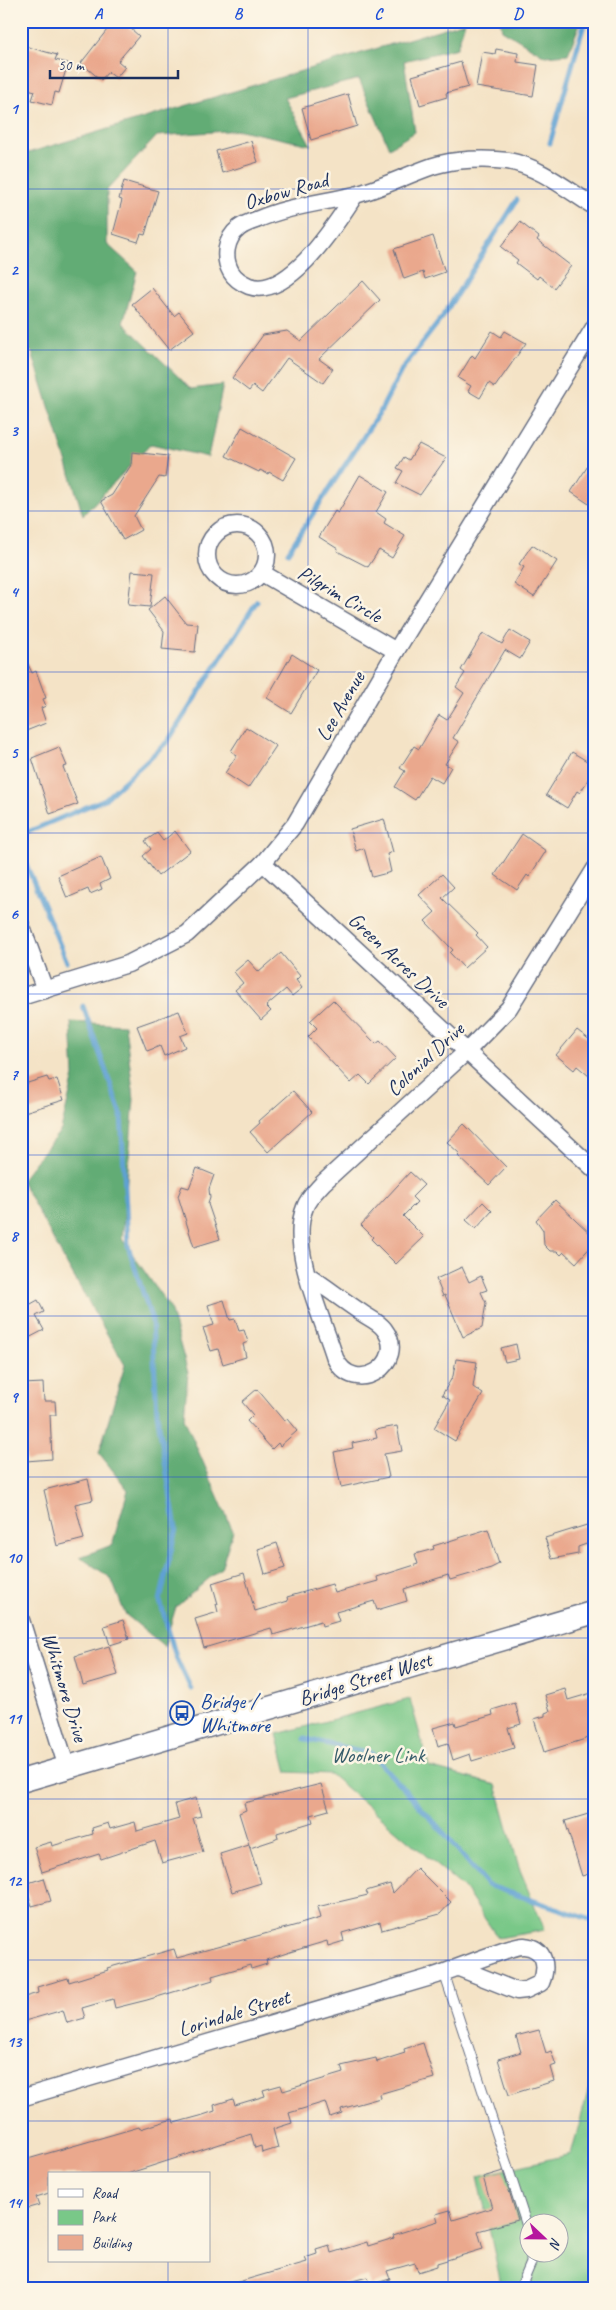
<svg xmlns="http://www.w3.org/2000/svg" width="616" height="2310" font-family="Caveat,sans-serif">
	<rect width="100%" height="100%" fill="#fcf5e5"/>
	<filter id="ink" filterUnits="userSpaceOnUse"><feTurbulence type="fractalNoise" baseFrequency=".02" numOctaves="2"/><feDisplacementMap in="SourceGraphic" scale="10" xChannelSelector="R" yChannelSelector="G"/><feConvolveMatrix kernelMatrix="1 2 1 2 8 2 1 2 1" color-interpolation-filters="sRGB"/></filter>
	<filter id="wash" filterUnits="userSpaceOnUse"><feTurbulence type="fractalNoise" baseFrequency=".0096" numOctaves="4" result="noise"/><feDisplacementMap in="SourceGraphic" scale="20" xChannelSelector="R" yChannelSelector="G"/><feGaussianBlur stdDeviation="1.12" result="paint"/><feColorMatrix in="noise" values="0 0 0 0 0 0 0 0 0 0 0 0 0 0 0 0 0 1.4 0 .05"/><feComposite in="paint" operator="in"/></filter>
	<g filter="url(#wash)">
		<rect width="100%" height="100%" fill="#f4e3c6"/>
		<!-- green -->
		<g fill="#79c888" stroke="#4a7c73" fill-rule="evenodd">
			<polygon points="410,1699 429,1767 496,1785 520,1871 545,1930 498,1938 464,1888 330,1774 287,1772 277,1734"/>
			<path d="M 595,2066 L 595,2289 L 502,2289 L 478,2176 L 571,2154 ZM 528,2222 L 558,2222 L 558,2252 L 528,2252 Z"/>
		</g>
		<!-- forest -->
		<g fill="#62ac74" stroke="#3e6e69">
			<polygon points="500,21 581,21 568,54 545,56 502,30"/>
			<polygon points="465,22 457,48 404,61 415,132 389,148 359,79 285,98 311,145 240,130 157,136 107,190 107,244 137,271 123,323 191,389 223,385 208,457 151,444 83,515 32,352 21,345 21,155"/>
			<polygon points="71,1022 125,1025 134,1099 122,1239 170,1308 188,1373 184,1418 233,1531 221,1568 176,1607 164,1646 125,1614 111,1578 80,1557 112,1545 128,1490 99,1453 125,1365 66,1263 21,1180 61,1130 74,1076"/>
		</g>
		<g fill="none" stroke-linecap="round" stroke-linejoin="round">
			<!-- stream -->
			<g stroke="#5fa1d3" stroke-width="5">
				<polyline points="550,143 585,21"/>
				<polyline points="288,552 381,410 402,369 441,319 517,200"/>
				<polyline points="21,835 105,799 168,741 257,601"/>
				<polyline points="21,852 67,962"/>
				<polyline points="83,1006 121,1114 128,1246 152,1321 157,1413 176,1529 160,1601 176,1657 191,1689"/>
				<polyline points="305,1739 371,1753 443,1832 487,1885 595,1921"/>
			</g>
		</g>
		<g id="blocks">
			<!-- building -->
			<g fill="#eaa88d">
				<polygon points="114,21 122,21 139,36 118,61 125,67 116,78 108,72 101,80 81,63"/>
				<polygon points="21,45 57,55 55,60 68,63 59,93 55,92 52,105 32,100 35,91 21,87"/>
				<polygon points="496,49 518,53 517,62 538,65 533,96 476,87 482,52 495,54"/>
				<polygon points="461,62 468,87 446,93 447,97 420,105 412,76"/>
				<polygon points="348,94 357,126 311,140 302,108"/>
				<polygon points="251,141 258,162 222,173 216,151"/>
				<polygon points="124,181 158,191 145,235 141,234 138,242 113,234 122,200 119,199"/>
				<polygon points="520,222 539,237 537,240 571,266 554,288 539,276 537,279 516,263 518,260 501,247"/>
				<polygon points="433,236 445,272 425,279 423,272 404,279 394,249"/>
				<polygon points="363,281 380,300 319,359 333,369 323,383 287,358 262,393 253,386 249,391 232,378 263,335 287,331 301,341"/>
				<polygon points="152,288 174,316 179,312 194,331 169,350 132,304"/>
				<polygon points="492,331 501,337 505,331 526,343 495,387 489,383 480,398 468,391 471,386 458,378 472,355 475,358"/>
				<polygon points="242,427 296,458 283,480 269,472 268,474 260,470 259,472 226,456"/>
				<polygon points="419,444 446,458 420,495 396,483 403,471 397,468 404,457 409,460"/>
				<polygon points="132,452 168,456 165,478 159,477 134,516 141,530 123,540 101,501 112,495 131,465"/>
				<polygon points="595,455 595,508 571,492"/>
				<polygon points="360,475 388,492 376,512 386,519 384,523 405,536 392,558 379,550 368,567 337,551 338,549 319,537 335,511 338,513"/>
				<polygon points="532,545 557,561 534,597 514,584 524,567 519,564"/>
				<polygon points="132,571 154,573 150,607 128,605"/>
				<polygon points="165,596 186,623 198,624 195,652 162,649 164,631 148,610"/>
				<polygon points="510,630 530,642 520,659 505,650 453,738 459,742 445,764 451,767 442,783 430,776 415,800 395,787 405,771 400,768 414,746 419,749 439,715 447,720 464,693 456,687 465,673 461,670 483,633 502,644"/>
				<polygon points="21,649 32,673 36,671 46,698 43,699 46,706 41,708 46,723 21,733"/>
				<polygon points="292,654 317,670 291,713 267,698"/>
				<polygon points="246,727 276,746 248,788 225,773 237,755 231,751"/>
				<polygon points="59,747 67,766 63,767 78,804 50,814 32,758"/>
				<polygon points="572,752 595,766 595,768 580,793 577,791 567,808 546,795"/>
				<polygon points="384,819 393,852 387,854 391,872 372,877 364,848 356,851 350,829"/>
				<polygon points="175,831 190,851 158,876 143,856 151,849 145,841 157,833 163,841"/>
				<polygon points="522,834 546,851 529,877 527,875 517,890 495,875"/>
				<polygon points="101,857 110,879 100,884 102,889 90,894 88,889 67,898 58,876"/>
				<polygon points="442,874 454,887 442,898 478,933 476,935 487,947 464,968 450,953 453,950 425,921 435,912 419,895"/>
				<polygon points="281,953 300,976 296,980 302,988 292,996 286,989 266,1006 271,1011 261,1020 235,990 243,983 234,972 248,960 259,972"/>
				<polygon points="333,1000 376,1044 380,1041 396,1058 369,1084 360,1075 351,1083 308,1037 317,1028 310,1021"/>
				<polygon points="179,1011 188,1033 180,1036 185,1047 164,1056 160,1046 147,1051 137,1026"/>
				<polygon points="577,1030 595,1044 595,1081 577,1066 574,1070 556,1055"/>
				<polygon points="47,1077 49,1081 57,1079 64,1100 21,1113 21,1085"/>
				<polygon points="293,1091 312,1112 268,1152 250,1132 260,1123 259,1121"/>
				<polygon points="464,1124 506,1167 489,1185 458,1156 460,1154 447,1142"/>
				<polygon points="197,1168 214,1175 209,1189 210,1198 208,1204 220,1239 194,1247 178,1196 182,1186 189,1188"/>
				<polygon points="410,1172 424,1185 412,1197 417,1202 403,1216 424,1237 396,1264 371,1239 373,1237 361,1225"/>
				<polygon points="555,1200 595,1238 595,1242 576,1263 564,1252 561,1255 557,1251 550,1251 544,1245 543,1230 536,1220"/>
				<polygon points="483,1202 492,1211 476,1229 466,1220"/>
				<polygon points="462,1267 469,1282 481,1276 487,1290 481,1292 486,1303 482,1328 463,1337 445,1295 443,1296 436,1279"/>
				<polygon points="21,1290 29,1305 38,1300 44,1312 36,1316 44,1330 21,1342"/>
				<polygon points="224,1300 230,1320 235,1319 239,1331 244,1330 248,1342 243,1344 246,1357 223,1364 218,1349 211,1351 203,1328 214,1325 208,1305"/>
				<polygon points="516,1344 519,1359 505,1362 501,1348"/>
				<polygon points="456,1359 477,1362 473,1387 483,1394 455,1441 434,1428 450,1400 442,1395 453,1376"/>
				<polygon points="43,1383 44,1401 55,1401 56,1415 50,1415 52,1459 26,1461 23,1384"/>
				<polygon points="257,1389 284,1421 287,1419 297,1431 280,1446 278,1443 272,1449 247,1421 253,1415 242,1402"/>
				<polygon points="397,1426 402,1451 384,1454 389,1477 341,1487 334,1452 353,1448 352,1443 377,1438 375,1430"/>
				<polygon points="88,1479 93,1500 75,1504 84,1539 57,1546 44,1490"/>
				<polygon points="590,1524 595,1541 578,1547 578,1554 552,1559 545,1538"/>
				<polygon points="488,1529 499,1564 491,1568 450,1580 448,1575 404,1589 407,1601 377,1610 374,1601 336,1612 339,1621 322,1626 321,1621 273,1635 271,1628 204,1648 195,1619 218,1612 216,1604 218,1604 212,1583 244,1573 255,1611 288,1601 287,1597 332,1584 335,1593 378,1581 377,1577 418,1564 415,1554 434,1549 433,1546"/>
				<polygon points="277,1543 285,1568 265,1574 258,1549"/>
				<polygon points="123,1620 129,1639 110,1645 104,1626"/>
				<polygon points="109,1646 118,1675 83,1685 75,1656"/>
				<polygon points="565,1689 568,1700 595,1692 595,1736 544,1752 534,1719 545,1716 545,1713 550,1711 545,1695"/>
				<polygon points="515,1703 521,1724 508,1728 514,1748 472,1761 470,1754 453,1760 448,1743 438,1746 433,1728 455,1722 456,1726 493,1715 492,1710"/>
				<polygon points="321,1784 329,1810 311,1815 313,1822 277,1833 278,1838 274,1840 250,1848 239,1813 246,1810 244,1803"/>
				<polygon points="196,1798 201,1816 193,1818 203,1852 162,1863 155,1841 101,1859 99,1854 42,1872 34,1847 51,1842 52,1846 93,1834 92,1828 108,1823 110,1829 135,1822 137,1831 179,1819 175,1804"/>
				<polygon points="595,1812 595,1872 582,1876 565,1821"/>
				<polygon points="249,1845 261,1883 232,1892 220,1854"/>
				<polygon points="417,1868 451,1902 440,1914 382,1930 380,1922 342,1933 344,1941 328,1946 327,1941 290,1952 266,1960 267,1964 251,1969 250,1965 212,1976 213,1980 147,2000 115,2008 113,1999 82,2008 85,2018 67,2023 63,2010 21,2022 21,1998 38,1993 37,1987 68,1978 69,1982 108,1970 107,1968 174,1949 177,1958 297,1925 320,1918 317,1907 368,1895 366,1891 390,1884 393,1893"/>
				<polygon points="44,1878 51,1901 32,1906 25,1884"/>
				<polygon points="539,2030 546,2053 551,2051 556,2065 550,2067 554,2081 509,2095 498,2059 521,2052 516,2036"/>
				<polygon points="423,2043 434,2078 379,2094 380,2098 341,2109 342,2113 330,2117 325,2102 289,2113 292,2123 273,2129 278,2148 262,2153 261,2146 255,2148 251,2134 127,2174 49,2174 49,2193 36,2197 39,2205 25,2209 21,2196 21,2161 139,2127 140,2129 173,2119 174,2123 200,2116 215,2111 214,2105 233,2099 235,2105 265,2096 263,2090 281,2085 283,2091 343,2073 341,2066 376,2058 377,2062 405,2053 404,2049"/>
				<polygon points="503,2171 518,2220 478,2231 483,2249 437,2263 437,2266 418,2272 415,2263 387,2271 390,2279 370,2285 368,2277 340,2284 342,2289 229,2289 228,2285 307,2262 305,2258 317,2254 316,2249 329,2245 331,2253 367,2242 368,2246 394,2238 393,2235 438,2221 436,2214 450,2210 453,2220 492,2208 483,2177"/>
			</g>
		</g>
	</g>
	<g filter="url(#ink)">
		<use href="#blocks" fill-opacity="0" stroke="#676e82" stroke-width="1"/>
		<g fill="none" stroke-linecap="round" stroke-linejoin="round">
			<!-- service casing -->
			<g stroke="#676e82" stroke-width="11">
				<g id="service">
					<polyline points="444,1973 528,2229"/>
					<polyline points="520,2289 531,2263 531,2252"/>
				</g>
			</g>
			<!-- minor casing -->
			<g stroke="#676e82" stroke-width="19">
				<g id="minor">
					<path d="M 355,195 C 337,222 289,300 249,286 C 242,283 235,279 231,272 C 223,258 225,239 239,228 C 244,224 250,222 256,220 C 288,206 321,203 355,195 C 381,188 407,175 433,166 C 455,159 485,158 508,161 C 539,166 569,191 595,207"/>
					<circle cx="237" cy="555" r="30"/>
					<polyline points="262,573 396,651"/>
					<polyline points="263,863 595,1170"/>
					<polyline points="21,925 45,990"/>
					<polyline points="21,997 128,964 187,934 263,863 295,824 396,651 595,326"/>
					<path d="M 309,1276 C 327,1288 344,1301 362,1313 C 369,1318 379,1322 384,1329 C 410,1363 354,1399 335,1358 C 323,1318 288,1248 305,1207 C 308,1198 317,1190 323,1183 L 466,1052 L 509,1008 L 595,869"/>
					<polyline points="21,1620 67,1768"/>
					<path d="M 21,2098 C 158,2058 294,2017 431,1977 C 447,1972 513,1945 524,1946 C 545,1948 548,1966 541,1983 L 526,1990 L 517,1991 L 459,1968"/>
				</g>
			</g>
			<!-- secondary casing -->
			<g stroke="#676e82" stroke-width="25">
				<polyline id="secondary" points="21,1781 595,1612"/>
			</g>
			<!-- service -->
			<use href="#service" stroke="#fff" stroke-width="9"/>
			<!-- minor -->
			<use href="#minor" stroke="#fff" stroke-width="16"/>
			<!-- secondary -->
			<use href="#secondary" stroke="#fff" stroke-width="22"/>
		</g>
	</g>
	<!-- grid -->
	<path fill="none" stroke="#1d4ed8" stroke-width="1" stroke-opacity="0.55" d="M 168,21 L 168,2174M 308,21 L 308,2289M 448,21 L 448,2289M 21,189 L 595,189M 21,350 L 595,350M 21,511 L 595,511M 21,672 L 595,672M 21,833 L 595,833M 21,994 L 595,994M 21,1155 L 595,1155M 21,1316 L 595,1316M 21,1477 L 595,1477M 21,1638 L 595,1638M 21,1799 L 595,1799M 21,1960 L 595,1960M 21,2121 L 595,2121M 168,2261 L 168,2289"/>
	<!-- icons -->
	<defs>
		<g id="bus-ring" transform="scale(1.25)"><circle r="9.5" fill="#fcf5e5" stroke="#1a4fb4" stroke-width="1.5"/><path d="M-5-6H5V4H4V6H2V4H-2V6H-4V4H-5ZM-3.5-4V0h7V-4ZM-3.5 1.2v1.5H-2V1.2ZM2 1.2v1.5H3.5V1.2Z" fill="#1a4fb4"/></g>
	</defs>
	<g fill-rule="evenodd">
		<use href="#bus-ring" x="182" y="1713"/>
	</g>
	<g text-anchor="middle" stroke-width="5" stroke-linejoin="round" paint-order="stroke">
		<!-- street labels -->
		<g font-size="21" fill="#1b2f5e" stroke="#fcf5e5">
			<text transform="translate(286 191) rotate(-16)" y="7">Oxbow Road</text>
			<text transform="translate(340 594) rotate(30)" y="7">Pilgrim Circle</text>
			<text transform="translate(340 706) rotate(-60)" y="7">Lee Avenue</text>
			<text transform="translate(399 960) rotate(43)" y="7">Green Acres Drive</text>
			<text transform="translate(425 1059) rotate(-43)" y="7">Colonial Drive</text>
			<text transform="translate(365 1679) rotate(-17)" y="7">Bridge Street West</text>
			<text transform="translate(65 1687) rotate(73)" y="7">Whitmore Drive</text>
			<text transform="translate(234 2013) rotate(-17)" y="7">Lorindale Street</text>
		</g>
		<!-- transit labels -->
		<g font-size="21" fill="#164399" stroke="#fcf5e5" text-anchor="start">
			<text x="200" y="1708">Bridge /<tspan x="200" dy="24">Whitmore</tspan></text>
		</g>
		<!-- park labels -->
		<g font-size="21" fill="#375d6b" stroke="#fcf5e5">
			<text x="378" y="1762">Woolner Link</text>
		</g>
	</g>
	<!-- margin -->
	<rect width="616" height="2310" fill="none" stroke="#fcf5e5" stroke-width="55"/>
	<!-- legend -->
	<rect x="48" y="2172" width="162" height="90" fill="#fcf5e5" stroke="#a2a6af"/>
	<rect x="58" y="2189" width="25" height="8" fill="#ffffff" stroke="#a2a6af"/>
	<text x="92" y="2198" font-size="15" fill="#1b2f5e">Road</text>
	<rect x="58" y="2210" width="25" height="15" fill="#79c888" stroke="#a2a6af"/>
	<text x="92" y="2222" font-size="15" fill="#1b2f5e">Park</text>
	<rect x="58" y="2235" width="25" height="15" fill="#eaa88d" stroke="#a2a6af"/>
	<text x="92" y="2248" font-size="15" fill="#1b2f5e">Building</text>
	<!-- north arrow -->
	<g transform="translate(544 2238) rotate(112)"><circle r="24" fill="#fcf5e5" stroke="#a2a6af"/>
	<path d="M0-4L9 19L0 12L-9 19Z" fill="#b5179e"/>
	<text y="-8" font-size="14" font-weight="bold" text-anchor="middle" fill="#1b2f5e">N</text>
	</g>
	<!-- scale -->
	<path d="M50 70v8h128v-8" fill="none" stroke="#1b2f5e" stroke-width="2.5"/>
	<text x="58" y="70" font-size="15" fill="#1b2f5e" stroke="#fcf5e5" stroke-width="4" paint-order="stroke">50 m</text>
	<rect x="28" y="28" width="560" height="2254" fill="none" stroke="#1d4ed8" stroke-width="2"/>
	<g font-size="16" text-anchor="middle" font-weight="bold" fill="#1d4ed8">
		<text x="98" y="19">A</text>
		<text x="238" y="19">B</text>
		<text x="378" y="19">C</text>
		<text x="518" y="19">D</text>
		<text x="14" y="114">1</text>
		<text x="14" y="275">2</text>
		<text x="14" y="436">3</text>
		<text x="14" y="597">4</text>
		<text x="14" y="758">5</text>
		<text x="14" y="919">6</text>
		<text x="14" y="1080">7</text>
		<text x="14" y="1241">8</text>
		<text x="14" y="1402">9</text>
		<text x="14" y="1563">10</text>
		<text x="14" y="1724">11</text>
		<text x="14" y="1886">12</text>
		<text x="14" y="2047">13</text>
		<text x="14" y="2208">14</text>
	</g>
</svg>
